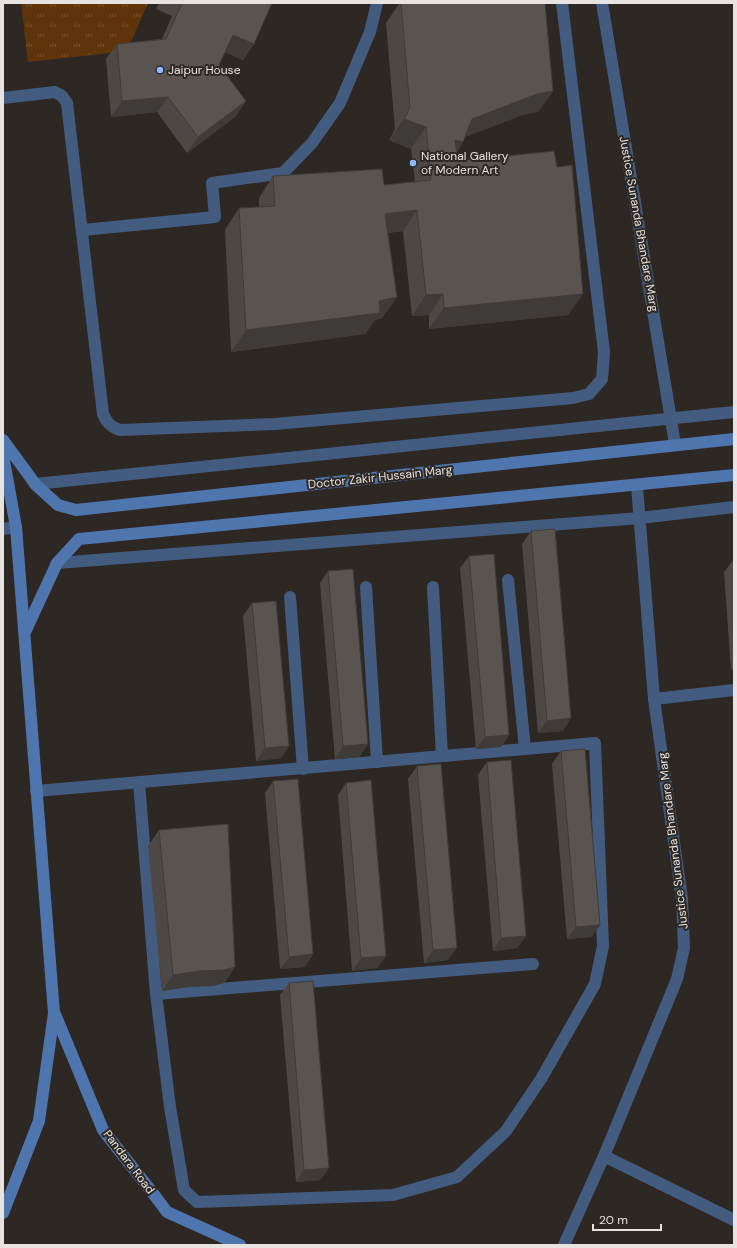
<svg xmlns="http://www.w3.org/2000/svg" width="737" height="1248" font-family="'DM Sans',sans-serif">
	<defs>
		<pattern id="park-tufts" width="24" height="20" patternUnits="userSpaceOnUse"><rect width="24" height="20" fill="#60340a"/><path d="M3 7l-1-3M5 7V3M7 7l1-3M15 17l-1-3M17 17v-4M19 17l1-3" fill="none" stroke="#77512d"/></pattern>
	</defs>
	<rect width="100%" height="100%" fill="#2d2824"/>
	<!-- park -->
	<polygon fill="url(#park-tufts)" points="21,3 148,3 127,51 28,62"/>
	<g fill="none" stroke-linecap="round" stroke-linejoin="round">
		<!-- lane -->
		<g stroke="#435b7f" stroke-width="12">
			<path d="M 3,98 L 55,92 L 62,96 L 67,103 L 103,414 C 107,423 111,427 120,430 L 275,424 L 573,398 L 589,394 L 602,379 L 604,352 L 562,3"/>
			<polyline points="508,580 525,749"/>
			<polyline points="366,587 377,762"/>
			<polyline points="433,587 442,756"/>
			<polyline points="290,597 303,769"/>
			<polyline points="36,791 595,743 603,946 595,984 541,1079 506,1131 457,1177 393,1195 197,1202 184,1190 170,1107 156,994 139,782"/>
			<polyline points="156,994 533,964"/>
		</g>
		<!-- street -->
		<g stroke="#435b7f" stroke-width="12">
			<polyline points="602,3 675,444"/>
			<polyline points="83,230 215,217 212,183 283,173 312,143 340,103 370,32 377,3"/>
			<polyline points="35,484 734,412"/>
			<polyline points="3,529 16,527"/>
			<polyline points="57,563 640,518 734,507"/>
			<polyline points="654,699 734,690"/>
			<polyline points="604,1156 734,1220"/>
			<polyline points="564,1245 604,1156 677,979 684,948 682,899 654,699 637,486"/>
		</g>
		<!-- secondary -->
		<g stroke="#4f75af" stroke-width="12">
			<polyline points="3,440 36,485 58,505 76,510 734,439"/>
			<polyline points="3,455 16,527 54,1013 39,1121 3,1213"/>
			<polyline points="26,630 57,563 79,539 734,475"/>
			<polyline points="55,1014 103,1130 155,1196 167,1212 240,1245"/>
		</g>
	</g>
	<!-- wall -->
	<g fill="#4d4845">
		<polygon points="159,3 272,3 254,44 243,60 225,52 219,65 246,101 235,117 187,153 157,112 111,117 106,59 117,44 162,39 172,16 156,9"/>
		<polygon points="399,3 545,3 553,91 538,112 522,115 465,137 463,142 457,152 458,161 583,294 568,315 429,329 429,315 412,316 403,231 388,233 397,297 382,318 375,320 365,334 231,352 225,230 239,208 259,207 259,198 273,176 384,185 415,182 411,149 389,140 395,129 386,23 399,4"/>
		<polygon points="531,531 563,731 538,733 522,544"/>
		<polygon points="469,556 509,735 501,747 476,749 460,568"/>
		<polygon points="734,559 734,670 731,670 724,572"/>
		<polygon points="328,571 368,744 359,757 335,759 320,583"/>
		<polygon points="252,603 289,746 281,758 256,761 243,616"/>
		<polygon points="561,751 592,937 567,939 552,764"/>
		<polygon points="487,762 526,936 517,948 493,951 478,775"/>
		<polygon points="417,766 448,960 424,963 408,779"/>
		<polygon points="273,781 313,954 305,967 280,969 265,793"/>
		<polygon points="346,783 386,956 377,968 352,971 338,795"/>
		<polygon points="159,830 235,967 224,983 213,986 188,987 162,991 148,846"/>
		<polygon points="289,983 329,1168 320,1180 296,1182 280,995"/>
	</g>
	<!-- shaded-wall -->
	<g fill="#3f3b38">
		<polygon points="233,35 254,44 243,60 222,51"/>
		<polygon points="553,91 538,112 522,115 457,140 472,119 537,94"/>
		<polygon points="168,97 157,112 111,117 122,101"/>
		<polygon points="246,101 235,117 187,153 198,137"/>
		<polygon points="404,119 426,127 411,149 389,140"/>
		<polygon points="455,140 463,142 449,163"/>
		<polygon points="417,210 403,231 370,235 385,214"/>
		<polygon points="443,294 429,315 412,316 426,295"/>
		<polygon points="583,294 568,315 429,329 444,308"/>
		<polygon points="397,297 382,318 375,320 365,334 231,352 246,330"/>
		<polygon points="734,666 734,670 731,670"/>
		<polygon points="571,718 563,731 538,733 547,721"/>
		<polygon points="509,735 501,747 476,749 485,737"/>
		<polygon points="368,744 359,757 335,759 343,746"/>
		<polygon points="289,746 281,758 256,761 265,748"/>
		<polygon points="600,925 592,937 567,939 576,927"/>
		<polygon points="526,936 517,948 493,951 501,938"/>
		<polygon points="457,948 448,960 424,963 433,950"/>
		<polygon points="313,954 305,967 280,969 289,957"/>
		<polygon points="386,956 377,968 352,971 361,958"/>
		<polygon points="235,967 224,983 213,986 188,987 162,991 173,975 199,971"/>
		<polygon points="329,1168 320,1180 296,1182 304,1170"/>
	</g>
	<!-- building -->
	<g fill="#5a5450" stroke="#3f3b38">
		<polygon points="182,3 272,3 254,44 233,35 219,65 246,101 198,137 168,97 122,101 117,44 166,39"/>
		<polygon points="401,3 545,3 553,91 537,94 472,119 463,142 455,140 458,161 554,151 557,167 572,165 583,294 444,308 443,294 426,295 417,210 385,214 397,297 379,301 380,313 246,330 239,208 275,206 273,176 382,169 384,185 431,180 426,127 404,119 410,108"/>
		<polygon points="555,529 571,718 547,721 531,531"/>
		<polygon points="494,554 509,735 485,737 469,556"/>
		<polygon points="353,569 368,744 343,746 328,571"/>
		<polygon points="276,601 289,746 265,748 252,603"/>
		<polygon points="585,749 600,925 576,927 561,751"/>
		<polygon points="511,760 526,936 501,938 487,762"/>
		<polygon points="441,764 457,948 433,950 417,766"/>
		<polygon points="298,779 313,954 289,957 273,781"/>
		<polygon points="371,780 386,956 361,958 346,783"/>
		<polygon points="228,824 235,967 224,970 199,971 173,975 159,830"/>
		<polygon points="313,981 329,1168 304,1170 289,983"/>
	</g>
	<!-- markers -->
	<g fill="#8db9fc" stroke="#2d2824" stroke-width="1.5">
		<circle cx="160" cy="70" r="4"/>
		<circle cx="413" cy="163" r="4"/>
	</g>
	<g text-anchor="middle" stroke-width="4" stroke-linejoin="round" paint-order="stroke">
		<!-- poi labels -->
		<g font-size="12" fill="#e6e3e0" stroke="#2d2824" text-anchor="start">
			<text x="168" y="74">Jaipur House</text>
			<text x="421" y="160">National Gallery<tspan x="421" dy="14">of Modern Art</tspan></text>
		</g>
		<!-- street labels -->
		<g font-size="12" fill="#e6e3e0" stroke="#2d2824">
			<text transform="translate(639 224) rotate(80)" y="4">Justice Sunanda Bhandare Marg</text>
			<text transform="translate(380 477) rotate(-6)" y="4">Doctor Zakir Hussain Marg</text>
			<text transform="translate(673 841) rotate(-97)" y="4">Justice Sunanda Bhandare Marg</text>
			<text transform="translate(129 1162) rotate(53)" y="4">Pandara Road</text>
		</g>
	</g>
	<!-- border -->
	<rect width="737" height="1248" fill="none" stroke="#e6e3e0" stroke-width="8"/>
	<!-- scale -->
	<path d="M593 1224v6h68v-6" fill="none" stroke="#e6e3e0" stroke-width="2"/>
	<text x="599" y="1224" font-size="12" fill="#e6e3e0" stroke="#2d2824" stroke-width="3" paint-order="stroke">20 m</text>
</svg>
